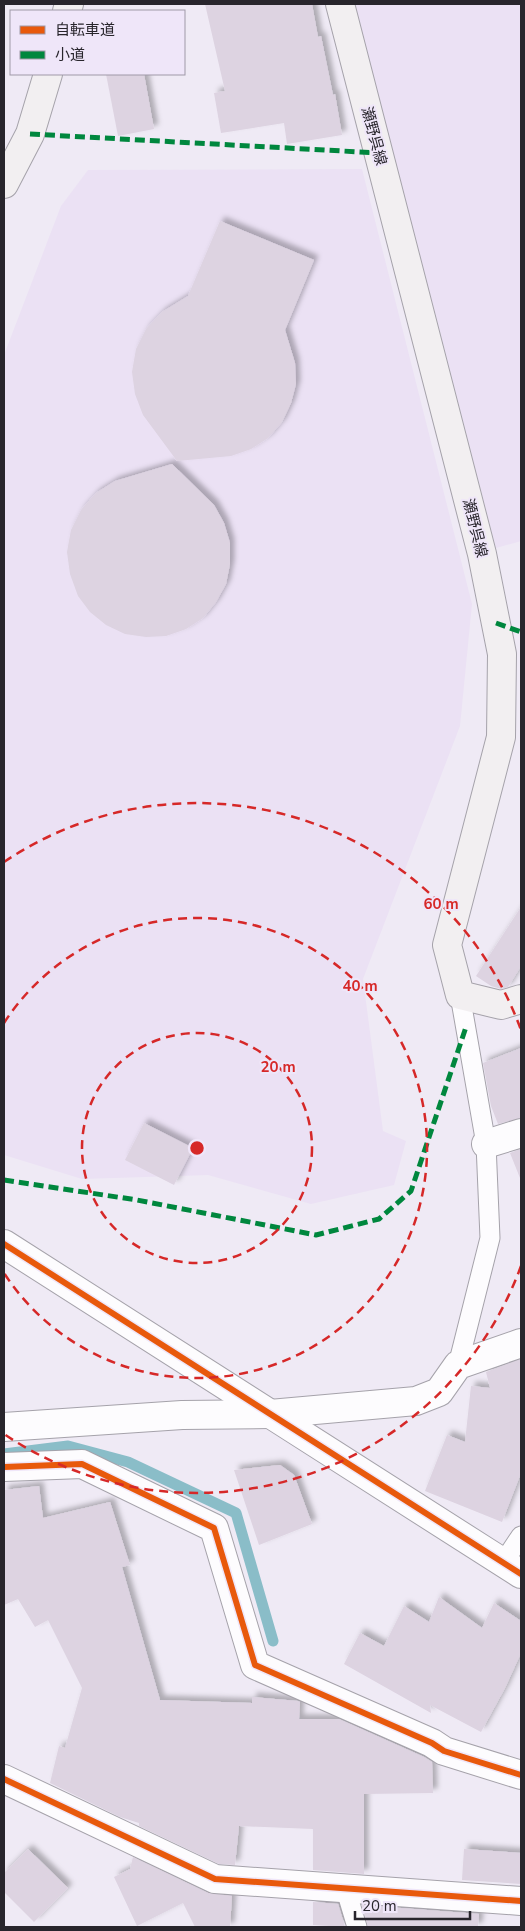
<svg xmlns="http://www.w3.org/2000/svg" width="525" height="1931" font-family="'Nunito Sans','Noto Sans JP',sans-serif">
	<defs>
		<filter id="shadow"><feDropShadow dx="4.5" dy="-4.5" stdDeviation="2.5" flood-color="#0004"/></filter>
	</defs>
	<rect width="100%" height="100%" fill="#efeaf5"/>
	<!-- built -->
	<g fill="#ebe1f4">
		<polygon points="355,4 521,4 521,541 496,548"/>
		<polygon points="362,169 472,604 460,726 363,979 383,1131 406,1141 394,1185 311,1204 208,1175 82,1179 4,1155 4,355 61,206 88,170"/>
	</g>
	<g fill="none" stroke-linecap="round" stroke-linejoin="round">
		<!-- stream -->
		<polyline stroke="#8abdc8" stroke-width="11" points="4,1454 68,1446 128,1462 236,1513 273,1641"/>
	</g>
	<!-- building -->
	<g fill="#ddd3e1" filter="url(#shadow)">
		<polygon points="205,4 312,4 318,37 321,36 333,95 335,94 342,135 287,144 284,123 221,133 214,93 225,91"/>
		<polygon points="106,74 144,74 154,129 118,136"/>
		<polygon points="220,221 314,260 285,330 295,363 296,384 291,403 282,422 268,438 251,449 231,456 177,461 143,415 135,394 132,372 136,349 146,329 162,312 188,296"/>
		<polygon points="172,464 214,505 224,523 230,543 230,564 226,584 216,602 203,618 186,629 166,636 146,637 125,634 106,625 90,612 78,596 70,574 67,552 71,530 81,510 96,493 115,481"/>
		<polygon points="521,907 521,966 508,987 501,989 491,986 476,976"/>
		<polygon points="521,1048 521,1118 498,1124 491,1106 483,1063"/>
		<polygon points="144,1123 193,1148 174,1185 125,1160"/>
		<polygon points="521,1149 521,1178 520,1178 510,1153"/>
		<polygon points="521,1359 521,1473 502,1522 425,1491 447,1435 465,1442 471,1386 490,1388 486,1372"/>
		<polygon points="280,1465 294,1475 312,1524 259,1545 234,1470"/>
		<polygon points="39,1486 43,1518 110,1502 130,1565 122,1567 160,1700 252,1703 252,1697 298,1701 300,1702 299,1719 339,1719 424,1757 432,1762 433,1793 364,1794 364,1874 313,1870 313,1829 239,1826 235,1865 219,1864 139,1826 139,1823 120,1817 50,1783 59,1746 65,1748 82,1688 48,1620 35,1627 18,1599 4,1605 4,1490"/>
		<polygon points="439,1597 482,1628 494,1603 521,1621 521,1653 505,1688 481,1732 430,1705 431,1713 344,1664 360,1633 384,1646 404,1606 429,1622"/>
		<polygon points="28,1849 68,1888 34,1922 4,1892 4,1873"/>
		<polygon points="464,1849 521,1853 521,1884 462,1880"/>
		<polygon points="133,1857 208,1893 232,1896 230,1927 195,1927 183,1903 137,1926 114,1877 130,1869"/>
		<polygon points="313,1902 338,1904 345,1927 313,1925"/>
		<polygon points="362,1905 479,1914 478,1927 368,1927"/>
	</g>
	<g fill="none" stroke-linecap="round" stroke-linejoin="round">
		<!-- service casing -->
		<g stroke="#a5a2aa" stroke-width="21">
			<g id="service">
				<polyline points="458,1365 490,1238 486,1144 460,995"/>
				<polyline points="503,1563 521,1536"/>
				<polyline points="345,1887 357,1927"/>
			</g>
		</g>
		<!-- minor casing -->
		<g stroke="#a5a2aa" stroke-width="30">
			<g id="minor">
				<polyline points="486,1144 521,1133"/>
				<polyline points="4,1244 521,1574"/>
				<polyline points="4,1427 182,1415 270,1414 416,1401 439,1392 458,1365 521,1343"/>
				<polyline points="4,1467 82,1464 214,1528 255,1665 432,1743 444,1751 521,1775"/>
				<polyline points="4,1779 215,1879 521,1901"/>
			</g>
		</g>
		<!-- secondary casing -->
		<g stroke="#a5a2aa" stroke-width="30">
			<g id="secondary">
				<polyline points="340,4 482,554 502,654 501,737 447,945 460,995 501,1005 521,999"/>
				<polyline points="67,11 69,4"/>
				<polyline points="4,184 30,134 48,74"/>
			</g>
		</g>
		<!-- service -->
		<use href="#service" stroke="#fdfcfe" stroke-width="19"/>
		<!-- minor -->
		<use href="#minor" stroke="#fdfcfe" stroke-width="28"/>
		<!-- secondary -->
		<use href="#secondary" stroke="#f2eff1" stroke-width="28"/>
		<!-- quiet -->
		<g stroke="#00873e" stroke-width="5" stroke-dasharray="10 5" stroke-linecap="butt">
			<polyline points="30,134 379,153"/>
			<polyline points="496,623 521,632"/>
			<polyline points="4,1180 137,1200 316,1235 379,1219 411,1191 466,1027"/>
		</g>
		<!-- cycleway casing -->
		<g stroke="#efe6f9" stroke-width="9">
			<g id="cycleway">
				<polyline points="4,1244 521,1574"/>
				<polyline points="4,1467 82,1464 214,1528 255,1665 432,1743 444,1751 521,1775"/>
				<polyline points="4,1779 215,1879 521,1901"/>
			</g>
		</g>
		<!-- cycleway -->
		<use href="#cycleway" stroke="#e8590c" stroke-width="6"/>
	</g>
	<!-- distance rings -->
	<g fill="none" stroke="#d62828" stroke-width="2.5" stroke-dasharray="9 6">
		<circle cx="197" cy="1148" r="115"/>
		<path d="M4 1023A230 230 0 1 1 4 1273"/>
		<path d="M521 1266A345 345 0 0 1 4 1434M4 862A345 345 0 0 1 521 1030"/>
	</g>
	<g text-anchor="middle" stroke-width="4" stroke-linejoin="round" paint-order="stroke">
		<!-- street labels -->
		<g font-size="15" fill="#28252c" stroke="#efe6f9">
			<text transform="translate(374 136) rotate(75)" y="5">瀬野呉線</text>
			<text transform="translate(475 528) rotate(76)" y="5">瀬野呉線</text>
		</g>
	</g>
	<circle cx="197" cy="1148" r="8" fill="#d62828" stroke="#efe6f9" stroke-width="2.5"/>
	<g font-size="15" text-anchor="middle" font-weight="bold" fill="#d62828" stroke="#efe6f9" stroke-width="4" stroke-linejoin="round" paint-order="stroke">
		<text x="441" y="909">60 m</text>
		<text x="360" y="991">40 m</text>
		<text x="278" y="1072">20 m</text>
	</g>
	<!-- border -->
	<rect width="525" height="1931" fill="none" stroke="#28252c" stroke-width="10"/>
	<!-- legend -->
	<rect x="10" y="10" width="175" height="65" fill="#efe6f9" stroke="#9f99a7"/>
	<rect x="20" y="26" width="25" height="8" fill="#e8590c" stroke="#9f99a7"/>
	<text x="55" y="35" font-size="15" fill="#28252c">自転車道</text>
	<rect x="20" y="51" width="25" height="8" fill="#00873e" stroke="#9f99a7"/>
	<text x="55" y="60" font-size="15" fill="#28252c">小道</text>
	<!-- scale -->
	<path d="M355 1911v8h115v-8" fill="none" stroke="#28252c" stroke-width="2.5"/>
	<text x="362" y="1911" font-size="15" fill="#28252c" stroke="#efe6f9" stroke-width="4" paint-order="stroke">20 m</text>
</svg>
